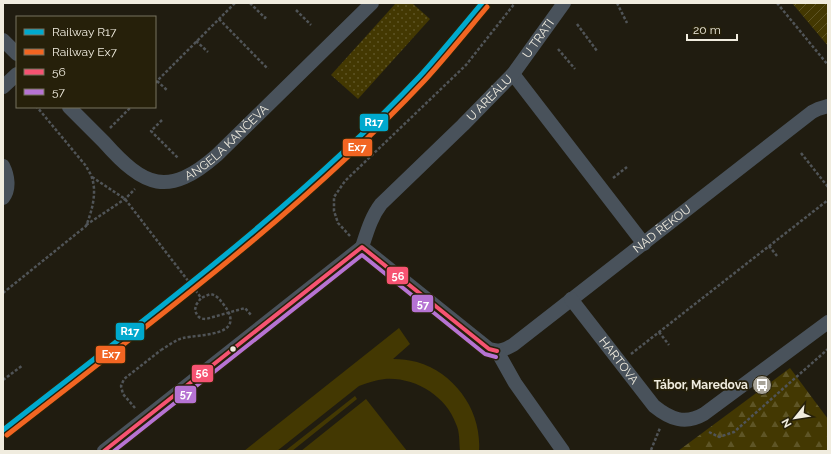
<svg xmlns="http://www.w3.org/2000/svg" width="831" height="454" font-family="Raleway,sans-serif">
	<defs>
		<pattern id="grass-dots" width="8" height="8" patternUnits="userSpaceOnUse"><rect width="8" height="8" fill="#433802"/><path d="M2 2h.1M6 6h.1" fill="none" stroke="#5e5526" stroke-width="1.8" stroke-linecap="round"/></pattern>
		<pattern id="forest-firs" width="22" height="20" patternUnits="userSpaceOnUse"><rect width="22" height="20" fill="#433802"/><path d="M5 1l3.5 6h-7zM16 11l3.5 6h-7z" fill="#5e5526"/></pattern>
		<pattern id="garden-furrows" width="10" height="10" patternUnits="userSpaceOnUse"><rect width="10" height="10" fill="#433802"/><path d="M-1 1l2-2M0 10L10 0M9 11l2-2" fill="none" stroke="#5e5526"/></pattern>
	</defs>
	<rect width="100%" height="100%" fill="#201c10"/>
	<!-- grass -->
	<polygon fill="url(#grass-dots)" points="396,3 412,3 430,19 358,99 331,75"/>
	<!-- forest -->
	<polygon fill="url(#forest-firs)" points="790,368 828,419 828,451 678,451"/>
	<!-- garden -->
	<polygon fill="url(#garden-furrows)" points="792,3 828,3 828,46"/>
	<!-- pitch -->
	<g fill="#433802">
		<path d="M 399,328 L 410,344 L 393,359 C 401,359 409,360 417,362 C 455,373 482,411 479,451 L 460,451 C 459,442 460,432 456,424 C 446,396 415,377 385,379 C 376,380 367,383 359,386 L 277,451 L 244,451 Z"/>
		<polygon points="355,396 357,399 292,451 285,451"/>
		<polygon points="366,399 407,451 301,451"/>
	</g>
	<g fill="none" stroke-linecap="round" stroke-linejoin="round">
		<!-- path -->
		<g stroke="#505457" stroke-width="2.5" stroke-dasharray="3 2" stroke-linecap="butt">
			<polyline points="250,3 265,18 266,16"/>
			<polyline points="617,3 627,23"/>
			<polyline points="777,3 828,65"/>
			<polyline points="296,10 311,25"/>
			<polyline points="219,19 268,69"/>
			<polyline points="577,24 597,51"/>
			<polyline points="196,41 208,52"/>
			<polyline points="558,49 575,69"/>
			<polyline points="157,81 168,91"/>
			<polyline points="155,83 235,3"/>
			<polyline points="162,120 151,131 178,158"/>
			<polyline points="110,128 131,107"/>
			<polyline points="801,153 828,187"/>
			<path d="M 92,177 L 125,199 L 199,295 L 201,298 L 196,305 L 195,310 C 197,316 199,319 206,319 L 245,308 L 251,315"/>
			<polyline points="613,178 627,167"/>
			<polyline points="86,225 125,199 135,189"/>
			<polyline points="350,236 338,223 334,211 334,197 345,181 466,65 515,3"/>
			<polyline points="769,246 777,256"/>
			<path d="M 3,293 L 86,226 C 92,211 97,193 92,178 C 91,174 88,170 86,166 L 37,107"/>
			<polyline points="659,332 669,345"/>
			<polyline points="631,354 828,200"/>
			<polyline points="3,380 23,365"/>
			<polyline points="135,408 123,394 121,386 124,379 161,350"/>
			<polyline points="709,432 719,437 734,432 828,349"/>
			<polyline points="651,450 660,428"/>
		</g>
		<!-- street -->
		<g stroke="#49525b" stroke-width="14">
			<polyline points="3,40 17,54"/>
			<polyline points="513,74 644,244"/>
			<polyline points="3,87 17,74"/>
			<path id="s1" d="M 69,107 C 81,119 92,130 104,142 C 144,187 168,198 217,155 L 372,3"/>
			<path d="M 3,166 C 8,176 10,189 3,198"/>
			<path id="s2" d="M 362,247 L 489,349 C 499,352 504,350 513,345 L 812,112 L 818,109 L 828,106"/>
			<path id="s3" d="M 362,247 C 367,232 371,217 381,204 L 463,125 L 513,74 L 564,3"/>
			<path id="s4" d="M 571,299 L 654,406 C 670,419 685,425 704,414 L 828,322"/>
			<polyline points="497,351 515,383 563,451"/>
			<polyline points="104,451 362,247"/>
		</g>
		<!-- path-bridge -->
		<path stroke="#505457" stroke-width="2.5" stroke-dasharray="3 2" stroke-linecap="butt" d="M 161,350 C 168,346 175,340 183,338 C 199,334 248,337 224,305 C 220,300 217,295 210,294 L 201,298"/>
		<!-- bus-1 casing -->
		<g stroke="#26200a" stroke-width="7">
			<polyline id="bus-1" points="104,451 362,247 489,349 497,351"/>
		</g>
		<!-- bus-2 casing -->
		<g stroke="#26200a" stroke-width="7">
			<polyline id="bus-2" points="114,451 362,255 485,354 496,357"/>
		</g>
		<!-- bus-1 -->
		<use href="#bus-1" stroke="#f65372" stroke-width="4"/>
		<!-- bus-2 -->
		<use href="#bus-2" stroke="#b673d3" stroke-width="4"/>
		<!-- rail-1 casing -->
		<g stroke="#26200a" stroke-width="8">
			<path id="rail-1" d="M 3,430 C 146,318 294,209 419,77 C 441,53 461,28 482,3"/>
		</g>
		<!-- rail-2 casing -->
		<g stroke="#26200a" stroke-width="8">
			<path id="rail-2" d="M 7,435 C 150,323 299,214 424,81 C 446,57 466,32 487,7"/>
		</g>
		<!-- rail-1 -->
		<use href="#rail-1" stroke="#00a9ce" stroke-width="5"/>
		<!-- rail-2 -->
		<use href="#rail-2" stroke="#f26522" stroke-width="5"/>
	</g>
	<!-- icons -->
	<defs>
		<g id="bus-disc" transform="scale(1)"><circle r="9.5" fill="#a7a397" stroke="#26200a"/><path d="M-5-6H5V4H4V6H2V4H-2V6H-4V4H-5ZM-3.5-4V0h7V-4ZM-3.5 1.2v1.5H-2V1.2ZM2 1.2v1.5H3.5V1.2Z" fill="#fff"/></g>
	</defs>
	<g fill-rule="evenodd">
		<use href="#bus-disc" x="762" y="385"/>
	</g>
	<!-- markers -->
	<circle fill="#f0ecdf" stroke="#26200a" stroke-width="1.5" cx="233" cy="349" r="3.5"/>
	<g text-anchor="middle" stroke-width="3.5" stroke-linejoin="round" paint-order="stroke">
		<!-- street labels -->
		<g font-size="12" fill="#f0ecdf" stroke="#26200a">
			<text dy="4" stroke="none"><textPath href="#s3" startOffset="276">U TRATI</textPath></text>
			<text dy="4" stroke="none"><textPath href="#s3" startOffset="199">U AREÁLU</textPath></text>
			<text dy="4" stroke="none"><textPath href="#s1" startOffset="200">ANGELA KANČEVA</textPath></text>
			<text dy="4" stroke="none"><textPath href="#s2" startOffset="377">NAD ŘEKOU</textPath></text>
			<text dy="4" stroke="none"><textPath href="#s4" startOffset="78">HARTOVA</textPath></text>
		</g>
		<!-- poi labels -->
		<g font-size="12" font-weight="bold" fill="#f0ecdf" stroke="#26200a" text-anchor="end">
			<text x="748" y="389">Tábor, Maredova</text>
		</g>
	</g>
	<g stroke="#26200a" stroke-width="1.5">
		<rect x="359" y="113" width="30" height="19" rx="4" fill="#00a9ce"/>
		<rect x="342" y="138" width="31" height="19" rx="4" fill="#f26522"/>
		<rect x="386" y="266" width="23" height="19" rx="4" fill="#f65372"/>
		<rect x="411" y="294" width="23" height="19" rx="4" fill="#b673d3"/>
		<rect x="115" y="322" width="30" height="19" rx="4" fill="#00a9ce"/>
		<rect x="95" y="345" width="31" height="19" rx="4" fill="#f26522"/>
		<rect x="191" y="364" width="23" height="19" rx="4" fill="#f65372"/>
		<rect x="174" y="385" width="23" height="19" rx="4" fill="#b673d3"/>
	</g>
	<g font-size="11" text-anchor="middle" font-weight="bold" fill="#fff">
		<text x="374" y="126">R17</text>
		<text x="357" y="151">Ex7</text>
		<text x="398" y="280">56</text>
		<text x="423" y="308">57</text>
		<text x="130" y="335">R17</text>
		<text x="111" y="358">Ex7</text>
		<text x="202" y="377">56</text>
		<text x="186" y="398">57</text>
	</g>
	<!-- border -->
	<rect width="831" height="454" fill="none" stroke="#f0ecdf" stroke-width="8"/>
	<!-- legend -->
	<rect x="16" y="16" width="140" height="92" fill="#26200a" stroke="#77725f"/>
	<rect x="24" y="29" width="20" height="6" fill="#00a9ce" stroke="#77725f"/>
	<text x="52" y="36" font-size="12" fill="#f0ecdf">Railway R17</text>
	<rect x="24" y="49" width="20" height="6" fill="#f26522" stroke="#77725f"/>
	<text x="52" y="56" font-size="12" fill="#f0ecdf">Railway Ex7</text>
	<rect x="24" y="69" width="20" height="6" fill="#f65372" stroke="#77725f"/>
	<text x="52" y="76" font-size="12" fill="#f0ecdf">56</text>
	<rect x="24" y="89" width="20" height="6" fill="#b673d3" stroke="#77725f"/>
	<text x="52" y="96" font-size="12" fill="#f0ecdf">57</text>
	<!-- north arrow -->
	<g transform="translate(795 418) rotate(240)" stroke="#26200a" stroke-width="3" paint-order="stroke">
	<path d="M0-3L7 15L0 10L-7 15Z" fill="#f0ecdf"/>
	<text y="-6" font-size="11" font-weight="bold" text-anchor="middle" fill="#f0ecdf">N</text>
	</g>
	<!-- scale -->
	<path d="M687 34v6h50v-6" fill="none" stroke="#f0ecdf" stroke-width="2"/>
	<text x="693" y="34" font-size="12" fill="#f0ecdf" stroke="#26200a" stroke-width="3" paint-order="stroke">20 m</text>
</svg>
